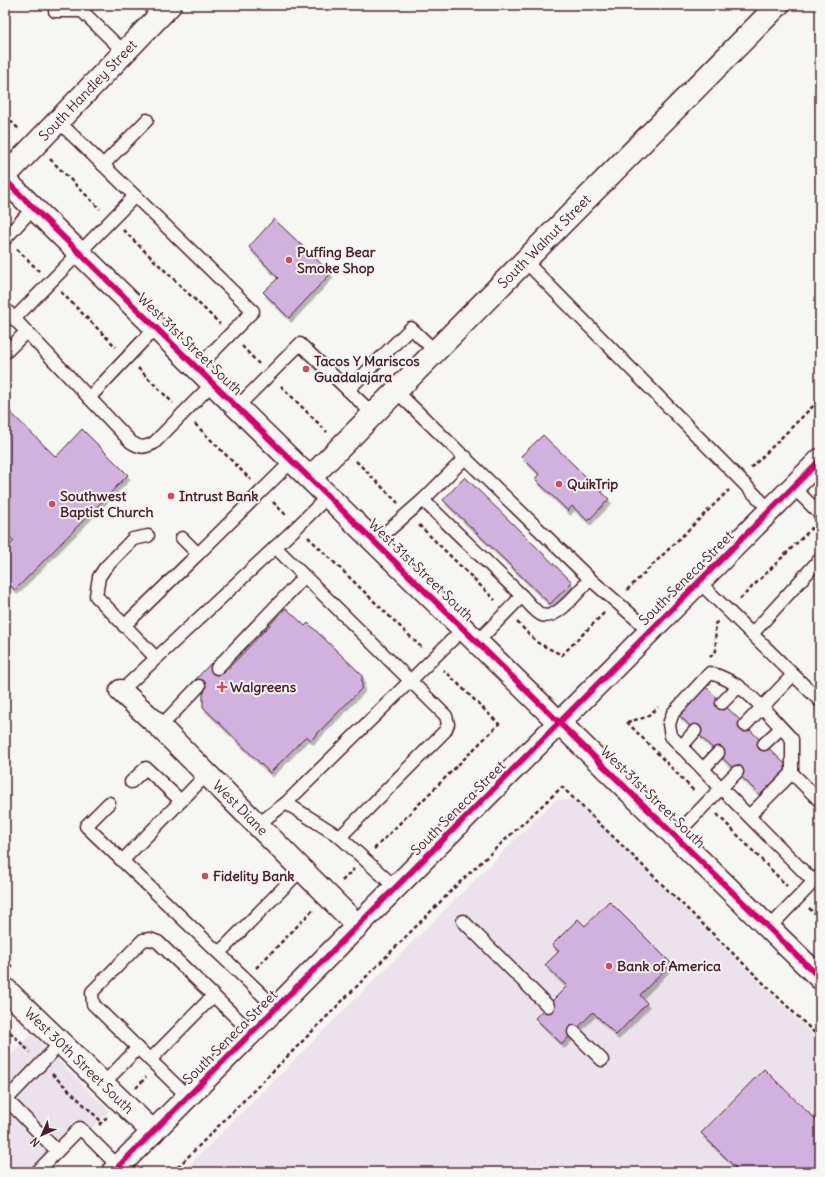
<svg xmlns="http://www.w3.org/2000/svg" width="825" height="1177" font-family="Delius,sans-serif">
	<defs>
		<filter id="shadow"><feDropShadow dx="2.5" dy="4.5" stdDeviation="0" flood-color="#0004"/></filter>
	</defs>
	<rect width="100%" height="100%" fill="#f6f6f2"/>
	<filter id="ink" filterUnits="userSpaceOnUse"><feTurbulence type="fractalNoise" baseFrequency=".025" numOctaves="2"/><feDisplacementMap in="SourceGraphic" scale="8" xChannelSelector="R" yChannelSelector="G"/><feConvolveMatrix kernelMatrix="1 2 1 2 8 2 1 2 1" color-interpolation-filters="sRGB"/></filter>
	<g filter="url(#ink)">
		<!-- built -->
		<g fill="#ebe2ec">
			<polygon points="555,800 576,800 820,1042 820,1172 182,1172"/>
			<polygon points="32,1034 109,1111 47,1172 5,1172 5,1061"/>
		</g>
		<!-- building -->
		<g fill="#d1b2df" stroke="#4a1f2b" filter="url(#shadow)">
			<polygon points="274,219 331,273 289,318 263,292 278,278 249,247"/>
			<polygon points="5,407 56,457 82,429 128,475 15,590 5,580 5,550 14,541 5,533"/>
			<polygon points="543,435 609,499 588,521 572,506 568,511 535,479 539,474 521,456"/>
			<polygon points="465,477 572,582 550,604 443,500"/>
			<polygon points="286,608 305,626 308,623 362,675 362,688 311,740 306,736 270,773 203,707 203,693 205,692 194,681 211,663 223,674"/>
			<polygon points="705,686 788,767 760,795 678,714"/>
			<polygon points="609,901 671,963 640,995 647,1003 616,1035 593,1012 562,1044 535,1018 567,986 545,965 559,951 552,945 578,919 585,926"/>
			<polygon points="764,1069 820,1124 820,1172 740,1172 701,1133"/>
		</g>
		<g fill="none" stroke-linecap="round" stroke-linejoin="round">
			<!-- lane casing -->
			<g stroke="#4a1f2b" stroke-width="15">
				<g id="lane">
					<polyline points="149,5 159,16"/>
					<polyline points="55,11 82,11 125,53"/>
					<polyline points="58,121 253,311 197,368"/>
					<polyline points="103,165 147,120"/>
					<polyline points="5,239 33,208"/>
					<polyline points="525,261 770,510"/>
					<path d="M 5,309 L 131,442 C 140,448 144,448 154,443 L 213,383"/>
					<polyline points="14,319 135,196"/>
					<polyline points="5,353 26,332"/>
					<polyline points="348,390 411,328 435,351"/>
					<polyline points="396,391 590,579 650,631"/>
					<polyline points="89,398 156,327"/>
					<polyline points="237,407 300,344 373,414"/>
					<polyline points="793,487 820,514"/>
					<polyline points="423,500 466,457"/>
					<polyline points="148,536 133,539 105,568 99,577 96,596 156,658"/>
					<polyline points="375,542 423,500 522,596 477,642"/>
					<polyline points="275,547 446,716 448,724 445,731 340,837"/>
					<polyline points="198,554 292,461"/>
					<polyline points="699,582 820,701"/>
					<path d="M 522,596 C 528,602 535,612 542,615 C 557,621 580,589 590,579"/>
					<polyline points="124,626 198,554 182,538"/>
					<polyline points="752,634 820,559"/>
					<polyline points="217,668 304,577"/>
					<polyline points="121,691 298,526 328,496"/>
					<polyline points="722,703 739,686"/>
					<polyline points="745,725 793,675"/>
					<polyline points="160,727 199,686"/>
					<polyline points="764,744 781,728"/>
					<polyline points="681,747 695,731"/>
					<polyline points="703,769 718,753"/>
					<path d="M 737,772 L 721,788 L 671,736 L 669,724 L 673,713 L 710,673 C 745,682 768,715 792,739 L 792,773 L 820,801"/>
					<polyline points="131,782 146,768 181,801 207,774"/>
					<polyline points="109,803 86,826 276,1008"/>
					<polyline points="286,803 340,837 396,888"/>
					<polyline points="749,816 792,773"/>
					<polyline points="257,825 286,803 464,628"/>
					<polyline points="675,836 721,788 814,882"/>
					<polyline points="122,861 181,801"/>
					<polyline points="463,921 548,1006"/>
					<polyline points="769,928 820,875"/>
					<polyline points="219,953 302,869"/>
					<polyline points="574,1032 602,1060"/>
					<polyline points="150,1060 213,996"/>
					<polyline points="103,1084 138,1048"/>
					<polyline points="188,1097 93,1004 92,992 143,940 150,939 158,942 252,1033"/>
					<polyline points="6,1099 57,1151"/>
					<polyline points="5,1101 61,1043"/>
					<polyline points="37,1172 80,1128 119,1167"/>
				</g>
			</g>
			<!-- street casing -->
			<g stroke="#4a1f2b" stroke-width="25">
				<g id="street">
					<path id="s1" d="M 5,176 L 170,5"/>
					<path id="s2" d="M 310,478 L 778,5"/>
					<path id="s3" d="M 121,691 L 160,727 L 358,926"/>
					<path id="s4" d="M 5,989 L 153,1132"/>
				</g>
			</g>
			<!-- secondary casing -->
			<g stroke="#4a1f2b" stroke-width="25">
				<g id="secondary">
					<polyline points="5,180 820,978"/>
					<polyline points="113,1172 820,460"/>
				</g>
			</g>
			<!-- path -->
			<g stroke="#4a1f2b" stroke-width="2.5" stroke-dasharray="4 3" stroke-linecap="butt">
				<polyline points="5,116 20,130"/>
				<polyline points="50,159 100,209"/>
				<polyline points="123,230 220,324"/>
				<polyline points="17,249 39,271"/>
				<polyline points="61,292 116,347"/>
				<polyline points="242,346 259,364"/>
				<polyline points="138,368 173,403"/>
				<polyline points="281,386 327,432"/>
				<polyline points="195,424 251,480"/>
				<polyline points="356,461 398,503"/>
				<polyline points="751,468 820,399"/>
				<polyline points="273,502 286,515"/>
				<polyline points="419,525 495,600"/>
				<polyline points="308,537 422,648"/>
				<polyline points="627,590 729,490"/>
				<polyline points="740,599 813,527"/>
				<polyline points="517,622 538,643 562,655 605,612"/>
				<polyline points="710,657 716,651 715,624 718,621"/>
				<polyline points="627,722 647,717 658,707"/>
				<polyline points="627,722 695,792"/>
				<polyline points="717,814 787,886"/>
				<polyline points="374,849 499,724 444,670"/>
				<polyline points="342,881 354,869"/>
				<polyline points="809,908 820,919"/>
				<polyline points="5,960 15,970"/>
				<polyline points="256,968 313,910"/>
				<polyline points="5,1027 30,1052"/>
				<polyline points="52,1074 102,1122"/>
				<polyline points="136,1088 146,1077"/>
				<polyline points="99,1125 107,1117"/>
				<polyline points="173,1172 462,880 562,787 820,1038"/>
			</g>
			<!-- lane -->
			<use href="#lane" stroke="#f6f6f2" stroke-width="12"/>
			<!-- street -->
			<use href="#street" stroke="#f6f6f2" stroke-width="22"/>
			<!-- secondary -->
			<use href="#secondary" stroke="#f6f6f2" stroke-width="22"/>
			<!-- cycleway casing -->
			<g stroke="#f6f6f2" stroke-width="8">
				<g id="cycleway">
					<polyline points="5,180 820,978"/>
					<polyline points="113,1172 820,460"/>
				</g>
			</g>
			<!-- cycleway -->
			<use href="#cycleway" stroke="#d6006c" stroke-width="6"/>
		</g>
	</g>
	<!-- markers -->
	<g fill="#d1495b" stroke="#f6f6f2" stroke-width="1.5">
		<circle cx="289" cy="260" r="4"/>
		<circle cx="306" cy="369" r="4"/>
		<circle cx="559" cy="484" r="4"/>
		<circle cx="171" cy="496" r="4"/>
		<circle cx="52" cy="504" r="4"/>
		<path d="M220 681h4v4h4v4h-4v4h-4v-4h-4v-4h4z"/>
		<circle cx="205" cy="876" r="4"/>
		<circle cx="609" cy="966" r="4"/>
	</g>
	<g text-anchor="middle" stroke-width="4" stroke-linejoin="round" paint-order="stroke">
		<!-- street labels -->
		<g font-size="14" fill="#4a1f2b" stroke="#f6f6f2">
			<text dy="5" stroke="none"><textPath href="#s1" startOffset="119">South Handley Street</textPath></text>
			<text dy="5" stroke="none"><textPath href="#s2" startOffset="333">South Walnut Street</textPath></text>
			<text transform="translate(190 344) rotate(44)" y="5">West 31st Street South</text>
			<text transform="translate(421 570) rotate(44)" y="5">West 31st Street South</text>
			<text transform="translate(686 578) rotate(-45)" y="5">South Seneca Street</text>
			<text transform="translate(653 797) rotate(44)" y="5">West 31st Street South</text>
			<text dy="5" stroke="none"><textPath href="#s3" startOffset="167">West Diane</textPath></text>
			<text transform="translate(458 808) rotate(-45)" y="5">South Seneca Street</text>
			<text transform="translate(230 1037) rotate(-45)" y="5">South Seneca Street</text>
			<text dy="5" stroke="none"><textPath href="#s4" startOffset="103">West 30th Street South</textPath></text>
		</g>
		<!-- poi labels -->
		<g font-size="14" font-weight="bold" fill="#4a1f2b" stroke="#f6f6f2" text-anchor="start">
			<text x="297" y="257">Puffing Bear<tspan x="297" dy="16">Smoke Shop</tspan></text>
			<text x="314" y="366">Tacos Y Mariscos<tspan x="314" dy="16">Guadalajara</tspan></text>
			<text x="567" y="489">QuikTrip</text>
			<text x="60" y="501">Southwest<tspan x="60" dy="16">Baptist Church</tspan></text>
			<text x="179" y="501">Intrust Bank</text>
			<text x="230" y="692">Walgreens</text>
			<text x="213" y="881">Fidelity Bank</text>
			<text x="617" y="971">Bank of America</text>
		</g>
	</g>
	<!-- margin -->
	<rect width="825" height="1177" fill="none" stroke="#f6f6f2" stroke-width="20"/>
	<rect x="10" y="10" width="805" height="1157" fill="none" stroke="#4a1f2b" stroke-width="1.5" filter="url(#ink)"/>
	<!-- north arrow -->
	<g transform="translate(42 1135) rotate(225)" stroke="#f6f6f2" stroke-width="3" paint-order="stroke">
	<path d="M0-3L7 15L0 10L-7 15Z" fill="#4a1f2b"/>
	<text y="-6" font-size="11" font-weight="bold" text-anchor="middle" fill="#4a1f2b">N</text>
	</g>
</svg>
